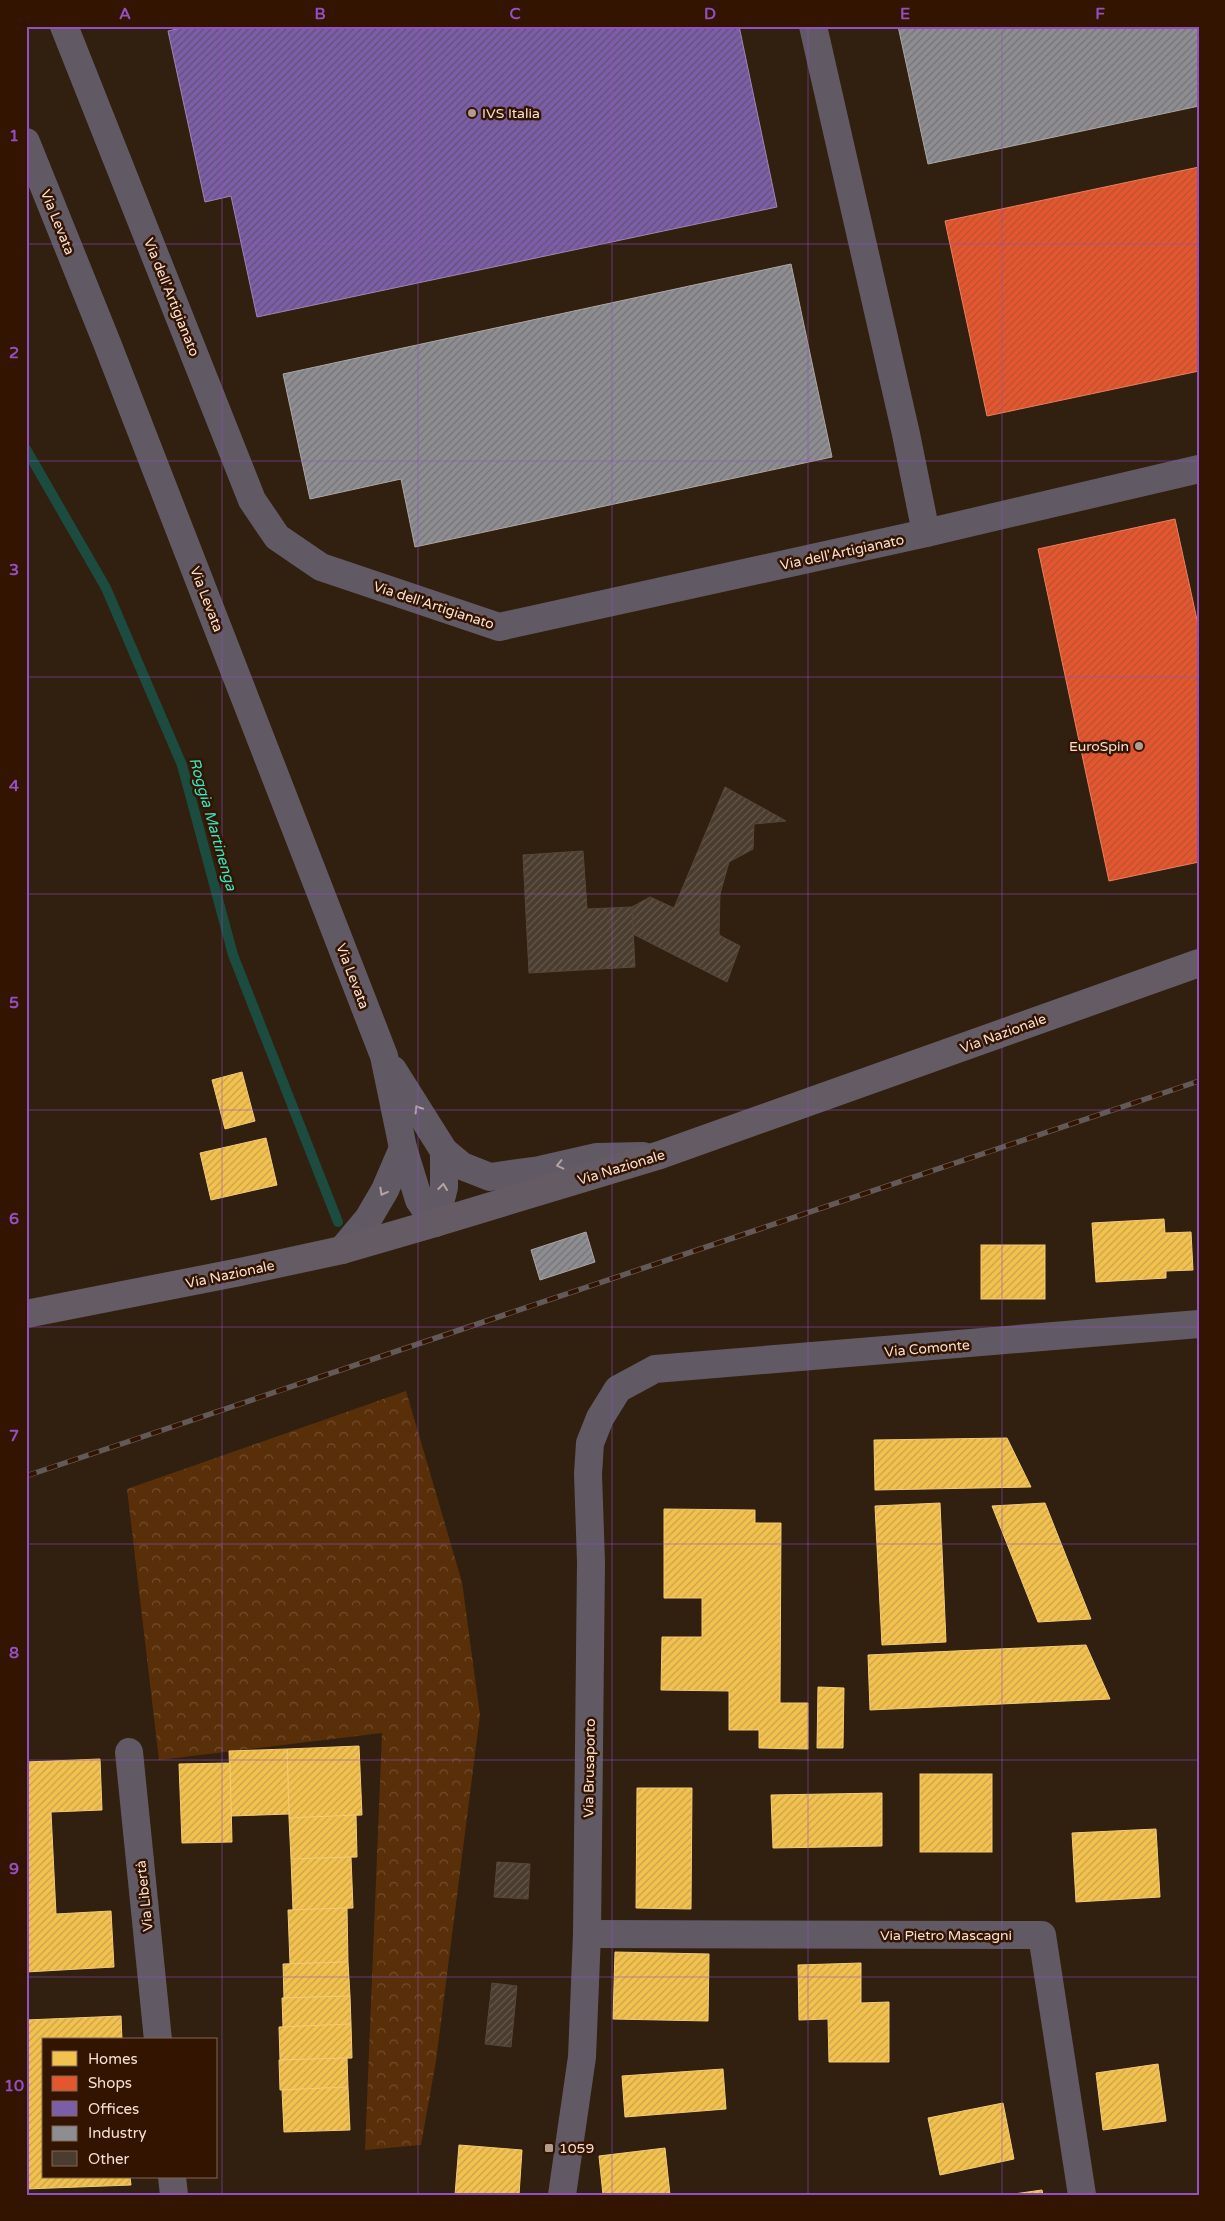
<svg xmlns="http://www.w3.org/2000/svg" width="1225" height="2221" font-family="'Varela Round',sans-serif">
	<defs>
		<pattern id="forest-crowns" width="20" height="18" patternUnits="userSpaceOnUse" patternTransform="scale(1.25)"><rect width="20" height="18" fill="#592f09"/><path d="M2 6a3 3 0 1 1 6 0M12 15a3 3 0 1 1 6 0" fill="none" stroke="#724d2c"/></pattern>
		<pattern id="homes-hatch" width="6" height="6" patternUnits="userSpaceOnUse" patternTransform="scale(1.25)"><rect width="6" height="6" fill="#f2c14e"/><path d="M-1 1l2-2M0 6l6-6M5 7l2-2" fill="none" stroke="#c8a24a"/></pattern>
		<pattern id="shops-hatch" width="6" height="6" patternUnits="userSpaceOnUse" patternTransform="scale(1.25)"><rect width="6" height="6" fill="#e4572e"/><path d="M-1 1l2-2M0 6l6-6M5 7l2-2" fill="none" stroke="#b65133"/></pattern>
		<pattern id="offices-hatch" width="6" height="6" patternUnits="userSpaceOnUse" patternTransform="scale(1.25)"><rect width="6" height="6" fill="#7b5ea7"/><path d="M-1 1l2-2M0 6l6-6M5 7l2-2" fill="none" stroke="#625073"/></pattern>
		<pattern id="industry-hatch" width="6" height="6" patternUnits="userSpaceOnUse" patternTransform="scale(1.25)"><rect width="6" height="6" fill="#8d8d92"/><path d="M-1 1l2-2M0 6l6-6M5 7l2-2" fill="none" stroke="#767375"/></pattern>
		<pattern id="building-hatch" width="6" height="6" patternUnits="userSpaceOnUse" patternTransform="scale(1.25)"><rect width="6" height="6" fill="#4a3d2f"/><path d="M-1 1l2-2M0 6l6-6M5 7l2-2" fill="none" stroke="#65594c"/></pattern>
	</defs>
	<rect width="100%" height="100%" fill="#311f10"/>
	<!-- forest -->
	<polygon fill="url(#forest-crowns)" points="406,1391 462,1582 480,1715 436,2061 421,2145 365,2150 382,1733 159,1760 127,1489"/>
	<!-- homes -->
	<g fill="url(#homes-hatch)" stroke="#f4ca76">
		<polygon points="242,1072 255,1121 225,1129 212,1080"/>
		<polygon points="266,1138 277,1185 211,1200 200,1153"/>
		<polygon points="1164,1219 1165,1233 1191,1232 1193,1270 1166,1271 1166,1278 1096,1282 1092,1223"/>
		<rect x="981" y="1245" width="64" height="54"/>
		<polygon points="1007,1438 1031,1487 875,1490 874,1440"/>
		<polygon points="940,1503 946,1642 882,1645 875,1506"/>
		<polygon points="1045,1503 1091,1619 1038,1622 992,1506"/>
		<polygon points="664,1509 755,1510 755,1523 781,1523 780,1703 808,1703 808,1749 759,1748 759,1730 729,1730 729,1691 661,1690 662,1637 702,1637 702,1598 664,1598"/>
		<polygon points="1086,1645 1110,1699 870,1710 868,1655"/>
		<polygon points="818,1687 844,1688 843,1748 817,1748"/>
		<polygon points="359,1746 362,1815 289,1818 287,1749"/>
		<polygon points="287,1749 289,1814 231,1816 229,1751"/>
		<polygon points="100,1759 102,1810 51,1812 56,1914 111,1911 114,1967 26,1972 26,1762"/>
		<polygon points="230,1763 232,1842 182,1843 179,1764"/>
		<rect x="920" y="1774" width="72" height="78"/>
		<polygon points="637,1788 692,1788 691,1909 636,1908"/>
		<polygon points="882,1793 882,1846 773,1848 771,1795"/>
		<polygon points="356,1815 357,1857 291,1859 289,1818"/>
		<polygon points="1156,1829 1160,1897 1076,1902 1072,1833"/>
		<polygon points="351,1857 353,1908 293,1910 291,1859"/>
		<polygon points="347,1908 348,1962 290,1964 288,1910"/>
		<polygon points="615,1952 709,1954 708,2021 613,2019"/>
		<polygon points="348,1962 350,1996 284,1998 283,1964"/>
		<polygon points="861,1963 861,2003 889,2002 889,2062 829,2062 828,2019 799,2020 798,1965"/>
		<polygon points="350,1996 351,2024 283,2027 282,1998"/>
		<polygon points="121,2016 122,2040 44,2040 44,2177 130,2177 131,2185 26,2189 26,2020"/>
		<polygon points="351,2024 352,2058 280,2060 279,2027"/>
		<polygon points="347,2058 348,2087 280,2090 279,2060"/>
		<polygon points="1158,2064 1166,2121 1103,2130 1096,2073"/>
		<polygon points="723,2069 726,2109 625,2117 622,2076"/>
		<polygon points="348,2087 350,2130 284,2132 282,2090"/>
		<polygon points="1003,2103 1014,2159 940,2175 928,2118"/>
		<polygon points="459,2145 522,2150 519,2195 455,2195"/>
		<polygon points="665,2148 670,2195 603,2195 599,2156"/>
		<polygon points="1042,2190 1043,2195 1007,2195"/>
	</g>
	<!-- shops -->
	<g fill="url(#shops-hatch)" stroke="#ea805f">
		<polygon points="1199,167 1199,371 987,416 945,221"/>
		<polygon points="1175,519 1199,629 1199,862 1109,881 1038,549"/>
	</g>
	<!-- offices -->
	<polygon fill="url(#offices-hatch)" stroke="#a085b4" points="190,26 739,26 777,207 257,317 231,196 205,202 168,31"/>
	<!-- industry -->
	<g fill="url(#industry-hatch)" stroke="#ada6a5">
		<polygon points="898,26 1199,26 1199,106 928,164"/>
		<polygon points="791,264 832,457 415,547 401,479 310,499 283,374"/>
		<polygon points="586,1232 595,1262 540,1280 531,1250"/>
	</g>
	<g fill="none" stroke-linecap="round" stroke-linejoin="round">
		<!-- stream -->
		<polyline stroke="#1b4c3f" stroke-width="10" points="26,449 106,588 182,765 233,955 338,1222"/>
	</g>
	<!-- building -->
	<g fill="url(#building-hatch)" stroke="#55483a">
		<polygon points="725,787 786,821 754,824 753,849 729,862 720,894 719,935 740,946 727,982 633,934 632,907 650,897 674,908"/>
		<polygon points="583,851 587,909 632,907 635,967 529,973 523,855"/>
		<polygon points="497,1862 530,1864 528,1899 494,1897"/>
		<polygon points="492,1983 517,1986 511,2047 485,2044"/>
	</g>
	<g fill="none" stroke-linecap="round" stroke-linejoin="round">
		<!-- street -->
		<g stroke="#615a65" stroke-width="28">
			<polyline points="64,26 252,500 277,537 321,567 499,627 926,533 1199,469"/>
			<polyline points="813,26 906,434 926,533"/>
			<polyline points="26,142 107,343 384,1056 403,1148 419,1200 435,1223"/>
			<polyline points="393,1070 444,1151 462,1166 490,1177 540,1170 597,1157 643,1156"/>
			<polyline points="435,1223 444,1187 444,1151"/>
			<polyline points="342,1250 368,1219 385,1190 403,1148"/>
			<polyline points="129,1752 158,2040"/>
			<polyline points="587,1934 1042,1935 1082,2195"/>
			<polyline points="172,2177 174,2195"/>
			<polyline points="562,2195 582,2057 587,1934 591,1562 588,1474 590,1443 600,1418 618,1389 655,1369 1199,1324"/>
		</g>
		<!-- secondary -->
		<polyline stroke="#645b64" stroke-width="28" points="26,1314 240,1272 342,1250 435,1223 660,1155 1199,963"/>
		<!-- rail casing -->
		<g stroke="#635957" stroke-width="5.5">
			<polyline id="rail" points="26,1476 1199,1081"/>
		</g>
		<!-- rail -->
		<use href="#rail" stroke="#331400" stroke-width="4" stroke-dasharray="11" stroke-linecap="butt"/>
	</g>
	<!-- one-way arrows -->
	<defs><path id="oneway-chevron" d="M-2-3.5L2.5 0L-2 3.5" fill="none" stroke-width="1.6" stroke-linecap="round" stroke-linejoin="round" transform="scale(1.25)"/></defs>
	<g stroke="#b4a4a1">
		<use href="#oneway-chevron" transform="translate(418 1109) rotate(-122)"/>
		<use href="#oneway-chevron" transform="translate(560 1165) rotate(167)"/>
		<use href="#oneway-chevron" transform="translate(443 1187) rotate(-83)"/>
		<use href="#oneway-chevron" transform="translate(383 1192) rotate(119)"/>
	</g>
	<!-- grid -->
	<path fill="none" stroke="#9450c3" stroke-width="1" stroke-opacity="0.55" d="M 222,26 L 222,2195M 418,26 L 418,2195M 612,26 L 612,2195M 808,26 L 808,2195M 1002,26 L 1002,2195M 26,244 L 1199,244M 26,461 L 1199,461M 26,677 L 1199,677M 26,894 L 1199,894M 26,1110 L 1199,1110M 26,1327 L 1199,1327M 26,1544 L 1199,1544M 26,1760 L 1199,1760M 26,1977 L 1199,1977"/>
	<!-- markers -->
	<g fill="#b29c8e" stroke="#331400" stroke-width="2">
		<circle cx="472" cy="113" r="5"/>
		<circle cx="1139" cy="746" r="5"/>
		<rect x="544" y="2143" width="10" height="10" rx="2.5"/>
	</g>
	<g text-anchor="middle" stroke-width="5" stroke-linejoin="round" paint-order="stroke">
		<!-- poi labels -->
		<g font-size="14" fill="#f7e0d2" stroke="#331400" text-anchor="start">
			<text x="482" y="118">IVS Italia</text>
			<text x="1129" y="751" text-anchor="end">EuroSpin</text>
			<text x="559" y="2153">1059</text>
		</g>
		<!-- street labels -->
		<g font-size="14" fill="#f7e0d2" stroke="#331400">
			<text transform="translate(58 222) rotate(68)" y="5">Via Levata</text>
			<text transform="translate(172 297) rotate(68)" y="5">Via dell'Artigianato</text>
			<text transform="translate(842 552) rotate(-12)" y="5">Via dell'Artigianato</text>
			<text transform="translate(207 599) rotate(69)" y="5">Via Levata</text>
			<text transform="translate(434 605) rotate(18)" y="5">Via dell'Artigianato</text>
			<text transform="translate(353 976) rotate(69)" y="5">Via Levata</text>
			<text transform="translate(1003 1033) rotate(-20)" y="5">Via Nazionale</text>
			<text transform="translate(621 1167) rotate(-17)" y="5">Via Nazionale</text>
			<text transform="translate(230 1274) rotate(-12)" y="5">Via Nazionale</text>
			<text transform="translate(927 1348) rotate(-5)" y="5">Via Comonte</text>
			<text transform="translate(589 1768) rotate(-89)" y="5">Via Brusaporto</text>
			<text transform="translate(144 1896) rotate(-96)" y="5">Via Libertà</text>
			<text x="946" y="1940">Via Pietro Mascagni</text>
		</g>
		<!-- water labels -->
		<g font-size="15" font-style="italic" fill="#33e7c5" stroke="#331400">
			<text transform="translate(213 824) rotate(74)" y="5">Roggia Martinenga</text>
		</g>
	</g>
	<!-- border -->
	<rect width="1225" height="2221" fill="none" stroke="#331400" stroke-width="55"/>
	<!-- legend -->
	<rect x="42" y="2038" width="175" height="140" fill="#331400" stroke="#816654"/>
	<rect x="52" y="2051" width="25" height="15" fill="#f2c14e" stroke="#816654"/>
	<text x="88" y="2064" font-size="15" fill="#f7e0d2">Homes</text>
	<rect x="52" y="2076" width="25" height="15" fill="#e4572e" stroke="#816654"/>
	<text x="88" y="2088" font-size="15" fill="#f7e0d2">Shops</text>
	<rect x="52" y="2101" width="25" height="15" fill="#7b5ea7" stroke="#816654"/>
	<text x="88" y="2114" font-size="15" fill="#f7e0d2">Offices</text>
	<rect x="52" y="2126" width="25" height="15" fill="#8d8d92" stroke="#816654"/>
	<text x="88" y="2138" font-size="15" fill="#f7e0d2">Industry</text>
	<rect x="52" y="2151" width="25" height="15" fill="#4a3d2f" stroke="#816654"/>
	<text x="88" y="2164" font-size="15" fill="#f7e0d2">Other</text>
	<rect x="28" y="28" width="1170" height="2166" fill="none" stroke="#9450c3" stroke-width="2"/>
	<g font-size="16" text-anchor="middle" font-weight="bold" fill="#9450c3">
		<text x="125" y="19">A</text>
		<text x="320" y="19">B</text>
		<text x="515" y="19">C</text>
		<text x="710" y="19">D</text>
		<text x="905" y="19">E</text>
		<text x="1100" y="19">F</text>
		<text x="14" y="141">1</text>
		<text x="14" y="358">2</text>
		<text x="14" y="575">3</text>
		<text x="14" y="791">4</text>
		<text x="14" y="1008">5</text>
		<text x="14" y="1224">6</text>
		<text x="14" y="1441">7</text>
		<text x="14" y="1658">8</text>
		<text x="14" y="1874">9</text>
		<text x="14" y="2091">10</text>
	</g>
</svg>
